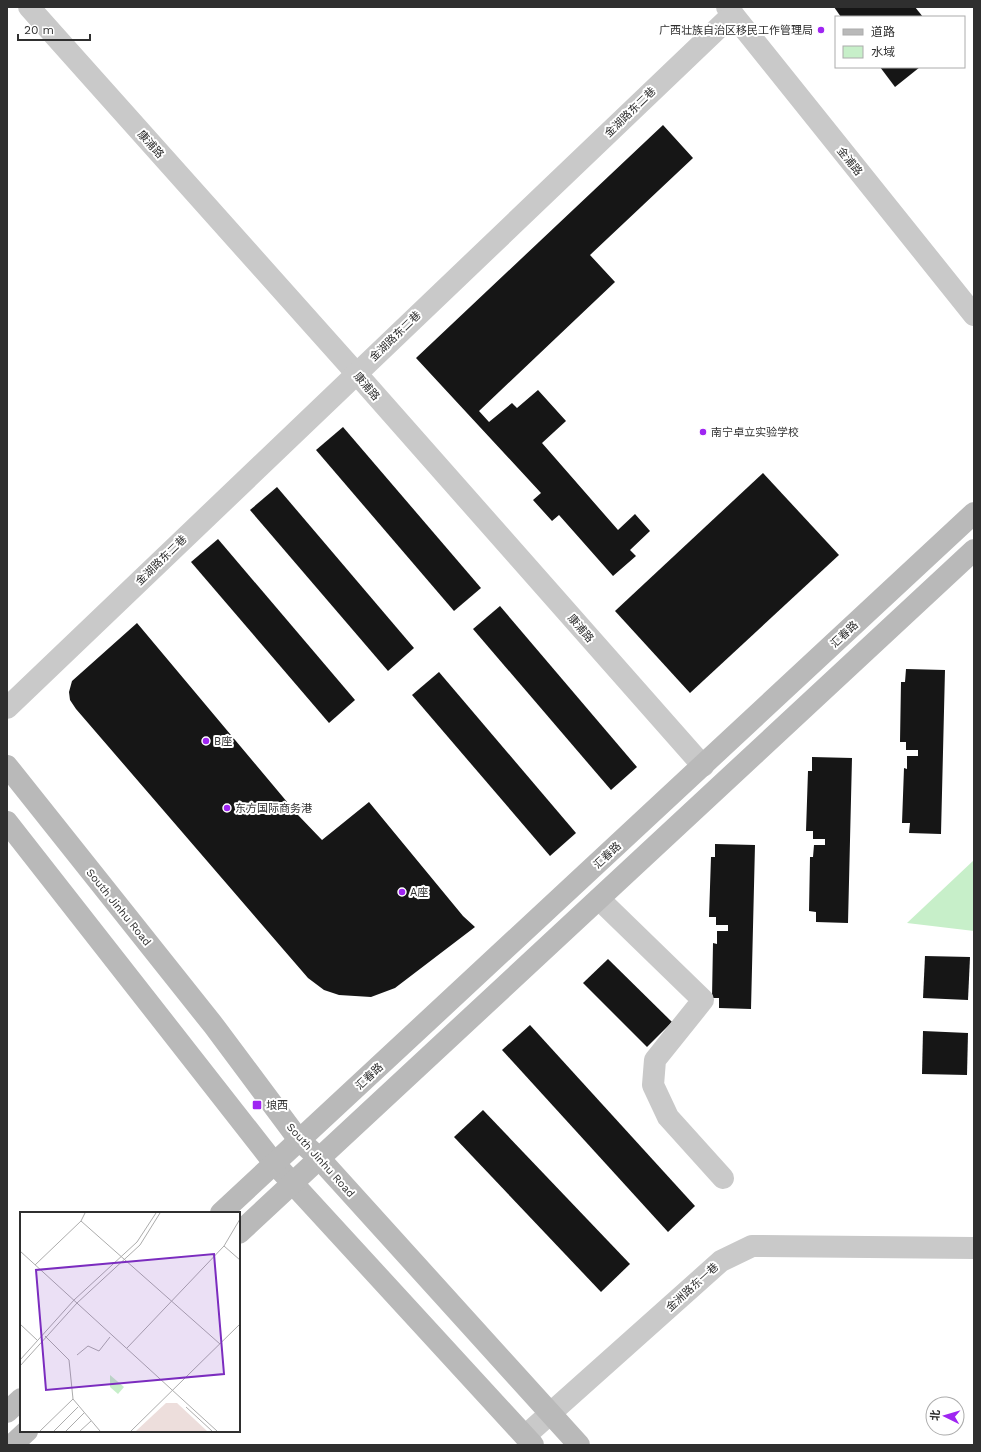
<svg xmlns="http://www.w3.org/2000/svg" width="981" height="1452" font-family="'Work Sans','Noto Sans SC',sans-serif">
	<rect width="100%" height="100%" fill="#fff"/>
	<!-- water -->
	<polygon fill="#c7efc9" points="974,860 974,931 907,923"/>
	<!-- building -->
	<g fill="#161616">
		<polygon points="834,7 915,7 923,17 841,17"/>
		<polygon points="880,67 920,67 895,87"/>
		<polygon points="663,125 693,158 590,255 615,282 479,411 489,422 512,403 517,408 538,390 566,421 542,443 618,530 635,514 650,531 630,550 636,556 613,576 559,515 552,521 533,500 541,493 416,358"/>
		<polygon points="343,427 481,588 454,611 316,450"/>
		<polygon points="763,473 839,555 690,693 615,611"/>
		<polygon points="277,487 414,648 388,671 250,510"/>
		<polygon points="218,539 355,700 329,723 191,562"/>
		<polygon points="500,606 637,767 611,790 473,629"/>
		<polygon points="137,623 298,815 322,840 369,802 463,916 475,927 395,988 371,997 339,995 324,990 308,978 76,709 70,700 69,692 72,681"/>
		<polygon points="906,669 945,670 941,834 909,833 910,823 902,823 904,768 907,769 907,756 918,756 918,750 906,750 906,742 900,742 901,682 905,682"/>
		<polygon points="439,672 576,833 550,856 412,695"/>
		<polygon points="812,757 852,758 848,923 816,922 816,912 809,911 810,857 813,857 814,845 825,845 825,839 813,839 813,831 806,831 808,771 812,771"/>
		<polygon points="715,844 755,845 751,1009 719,1008 719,998 712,998 713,943 717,944 717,931 728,931 728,925 716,925 716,917 709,917 711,857 715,857"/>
		<polygon points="925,956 970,957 968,1000 923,998"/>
		<polygon points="608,959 672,1022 647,1047 583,983"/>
		<polygon points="530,1025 695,1206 668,1232 502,1050"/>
		<polygon points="923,1031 968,1033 967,1075 922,1074"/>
		<polygon points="483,1110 630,1264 601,1292 454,1137"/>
	</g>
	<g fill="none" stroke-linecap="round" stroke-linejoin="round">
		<!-- street -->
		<g stroke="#c9c9c9" stroke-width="22">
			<polyline points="29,7 356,373 703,766"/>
			<polyline points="727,7 974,315"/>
			<polyline points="7,708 733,14"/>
			<polyline points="599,899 703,1000 655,1060 653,1085 668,1117 723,1178"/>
			<polyline points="525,1436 721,1261 752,1246 974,1248"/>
		</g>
		<!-- secondary -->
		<g stroke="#b9b9b9" stroke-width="22">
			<polyline points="7,766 214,1026 299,1140 319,1158 579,1445"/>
			<polyline points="7,822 274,1163 533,1445"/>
			<polyline points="221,1213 974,513"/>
			<polyline points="239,1233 974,550"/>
			<polyline points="7,1412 21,1399"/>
			<polyline points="12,1445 27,1431"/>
		</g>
	</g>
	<!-- markers -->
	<g fill="#9f25f2" stroke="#fff" stroke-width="1.5">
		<circle cx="821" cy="30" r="4"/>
		<circle cx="703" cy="432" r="4"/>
		<circle cx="206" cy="741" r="4"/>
		<circle cx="227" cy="808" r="4"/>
		<circle cx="402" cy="892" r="4"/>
		<rect x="252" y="1100" width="10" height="10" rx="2"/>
	</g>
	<g text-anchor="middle" stroke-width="4" stroke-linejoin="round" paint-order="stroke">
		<!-- poi labels -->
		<g font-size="11" fill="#2f2f2f" stroke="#fff" text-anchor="start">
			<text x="813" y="34" text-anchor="end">广西壮族自治区移民工作管理局</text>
			<text x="711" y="436">南宁卓立实验学校</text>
			<text x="214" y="745">B座</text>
			<text x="235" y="812">东方国际商务港</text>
			<text x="410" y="896">A座</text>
			<text x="266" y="1109">埌西</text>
		</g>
		<!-- street labels -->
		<g font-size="11" fill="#2f2f2f" stroke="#fff">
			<text transform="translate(630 112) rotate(-44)" y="4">金湖路东二巷</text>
			<text transform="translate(151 144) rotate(48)" y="4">康浦路</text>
			<text transform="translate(850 161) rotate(51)" y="4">金浦路</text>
			<text transform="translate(395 336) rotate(-44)" y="4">金湖路东二巷</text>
			<text transform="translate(367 386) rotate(49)" y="4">康浦路</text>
			<text transform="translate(161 560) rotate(-44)" y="4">金湖路东二巷</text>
			<text transform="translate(581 628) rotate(49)" y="4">康浦路</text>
			<text transform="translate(844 634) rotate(-43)" y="4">汇春路</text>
			<text transform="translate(607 855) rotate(-43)" y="4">汇春路</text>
			<text transform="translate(119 907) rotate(51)" y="4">South Jinhu Road</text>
			<text transform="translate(369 1076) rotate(-43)" y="4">汇春路</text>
			<text transform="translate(321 1160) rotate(48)" y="4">South Jinhu Road</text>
			<text transform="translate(692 1287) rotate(-42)" y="4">金洲路东一巷</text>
		</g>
	</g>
	<!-- overview -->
	<g transform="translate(20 1212)">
		<rect width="220" height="220" fill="#fff"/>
		<path d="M 146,191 L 157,191 L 187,219 L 116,219 Z" fill="#eddedc"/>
		<path d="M 90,163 L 104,175 L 98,182 L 90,175 Z" fill="#c7efc9"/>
		<path fill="none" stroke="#acacac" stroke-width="1" d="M 61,9 L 200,132M 204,34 L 220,48M 0,39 L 197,219M 15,53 L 61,9 L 65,1M 0,112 L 17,128M 25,124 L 49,148 L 53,187 L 80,219M 107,136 L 204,34 L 220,7M 57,143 L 68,134 L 79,139 L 90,125M 0,148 L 54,88 L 117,30 L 136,1M 0,154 L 57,91 L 120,33 L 140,1M 166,195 L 192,219M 20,219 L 53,187M 34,219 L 58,195M 46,219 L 64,201M 60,219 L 71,209M 111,219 L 220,112"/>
		<path fill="#7b2cbf" fill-opacity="0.15" stroke="#7b2cbf" stroke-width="2" d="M 194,42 L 204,162 L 26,178 L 16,58 Z"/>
		<rect width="220" height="220" fill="none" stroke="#2f2f2f" stroke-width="2"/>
	</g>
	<!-- border -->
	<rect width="981" height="1452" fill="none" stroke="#2f2f2f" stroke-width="16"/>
	<!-- legend -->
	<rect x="835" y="16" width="130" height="52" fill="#ffffff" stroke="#acacac"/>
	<rect x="843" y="29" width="20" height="6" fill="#b9b9b9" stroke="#acacac"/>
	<text x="871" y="36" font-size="12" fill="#2f2f2f">道路</text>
	<rect x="843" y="46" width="20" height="12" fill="#c7efc9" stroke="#acacac"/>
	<text x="871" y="56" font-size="12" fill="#2f2f2f">水域</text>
	<!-- north arrow -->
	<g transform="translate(945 1416) rotate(275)"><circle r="19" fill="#ffffff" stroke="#acacac"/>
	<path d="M0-3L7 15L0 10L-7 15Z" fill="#9f25f2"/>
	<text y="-6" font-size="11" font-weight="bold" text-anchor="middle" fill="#2f2f2f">北</text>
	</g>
	<!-- scale -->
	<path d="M18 34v6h72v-6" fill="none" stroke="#2f2f2f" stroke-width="2"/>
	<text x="24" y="34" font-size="12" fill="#2f2f2f" stroke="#ffffff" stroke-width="3" paint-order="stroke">20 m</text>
</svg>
